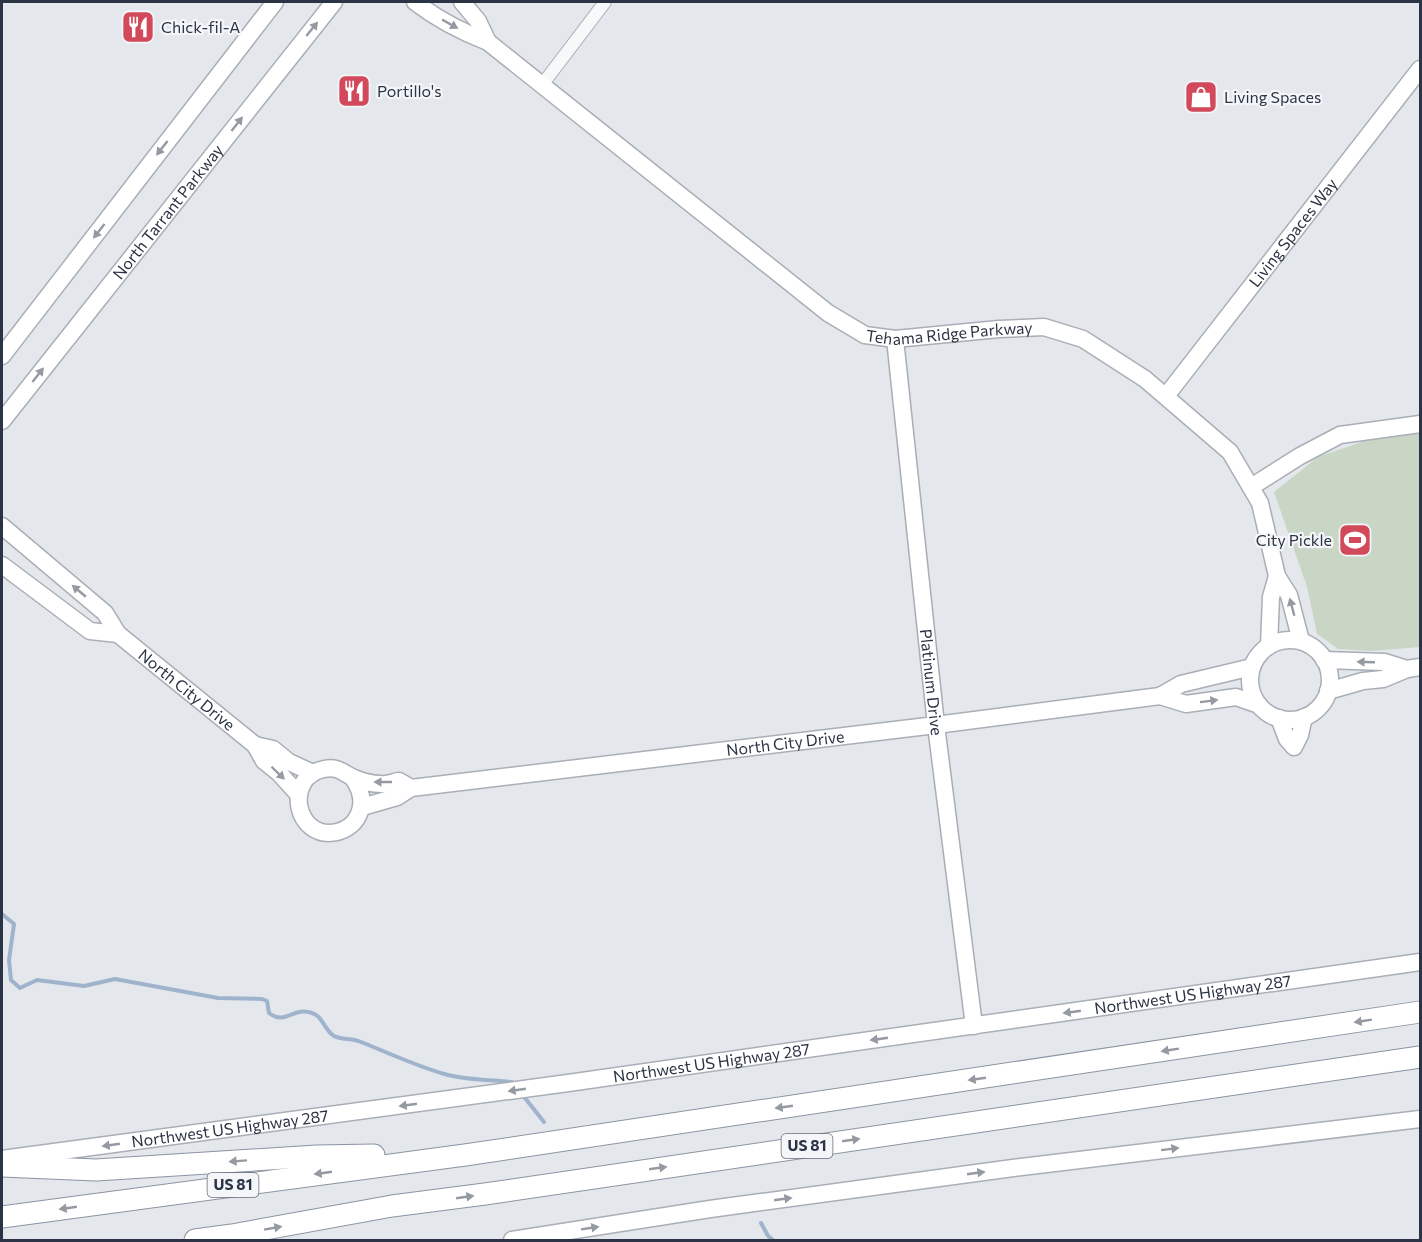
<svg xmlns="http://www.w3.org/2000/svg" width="1422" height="1242" font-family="Commissioner,sans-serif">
	<rect width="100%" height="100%" fill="#e4e7ec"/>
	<!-- green -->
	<polygon fill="#c9d6c5" points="1420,432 1420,647 1371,651 1338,649 1317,634 1307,587 1274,492 1318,457 1373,438"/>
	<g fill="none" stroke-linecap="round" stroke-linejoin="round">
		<!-- stream -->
		<g stroke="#9fb4cc" stroke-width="4">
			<path d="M 2,914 L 14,924 L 9,960 L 11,980 L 20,988 L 37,980 L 84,986 L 115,979 L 218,998 L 262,999 L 267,1001 L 269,1013 C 286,1026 293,1006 312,1013 C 323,1016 324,1030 334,1036 C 341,1040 353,1038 361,1042 C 389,1053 418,1067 448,1075 C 469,1080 491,1080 512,1082 L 515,1085"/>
			<polyline points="521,1093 544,1122"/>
			<polyline points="761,1223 768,1236 773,1240"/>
		</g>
		<!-- street casing -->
		<g stroke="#a9aeb7" stroke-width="14">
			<polyline id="street" points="542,85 605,2"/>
		</g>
		<!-- secondary casing -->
		<g stroke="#a9aeb7" stroke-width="19">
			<g id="secondary">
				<path id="s1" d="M 415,2 C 437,19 462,32 488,42 L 828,313 L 865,335 L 895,339 L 999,329 L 1044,327 L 1083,339 L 1145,379 L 1230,452 L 1260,503 L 1277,576 L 1289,595 L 1301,641"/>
				<polyline points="462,2 478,21 488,42"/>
				<path id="s2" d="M 895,339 L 936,725 L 974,1026"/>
				<polyline points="2,356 275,2"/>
				<path id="s3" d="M 1166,396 L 1420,69"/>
				<path id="s4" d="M 2,421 L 334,2"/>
				<polyline points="1251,487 1300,456 1340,435 1420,424"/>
				<path id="s5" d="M 2,526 L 105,613 L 118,634 L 255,745"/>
				<polyline points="2,565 90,631 118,634"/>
				<circle cx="1290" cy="680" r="40"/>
				<polyline points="1269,646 1271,597 1277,576"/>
				<polyline points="1324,660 1385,662 1407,669"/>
				<polyline points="1328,691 1363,681 1383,679 1407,669 1420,667"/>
				<polyline points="1160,696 1186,704 1236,697 1259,705"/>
				<polyline points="1279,718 1287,739 1294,747 1300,735 1304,717"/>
				<path d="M 352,777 C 361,789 365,802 358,816 C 354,824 346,830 337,832 C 295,841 283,777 324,769 C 338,766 343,773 354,778 C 361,781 373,784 381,784 C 386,785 393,782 399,781 L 411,788"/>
				<polyline points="299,795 279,773 264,761 255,745 273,749 289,762 313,773"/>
				<path id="s6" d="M 362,807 L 397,797 L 411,788 L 936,725 L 1160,696 L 1181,684 L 1252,667"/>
				<path id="s7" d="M 2,1159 L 568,1083 L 1420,962"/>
				<polyline points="512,1240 710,1209 1013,1168 1420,1119"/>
			</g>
		</g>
		<!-- highway casing -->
		<g stroke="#8b94a3" stroke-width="23">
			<g id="highway">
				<polyline points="2,1166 96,1170 317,1156 374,1155"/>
				<polyline points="2,1217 465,1155 1420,1012"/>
				<polyline points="195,1240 232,1235 392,1206 485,1194 1420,1057"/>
			</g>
		</g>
		<!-- street -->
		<use href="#street" stroke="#f7f8fa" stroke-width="12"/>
		<!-- secondary -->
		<use href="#secondary" stroke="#fff" stroke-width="16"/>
		<!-- highway -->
		<use href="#highway" stroke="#fff" stroke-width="21"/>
	</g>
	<!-- one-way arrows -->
	<defs><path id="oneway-solid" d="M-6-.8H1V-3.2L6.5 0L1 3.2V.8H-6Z" transform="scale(1.5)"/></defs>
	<g fill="#959aa2">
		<use href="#oneway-solid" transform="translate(450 24) rotate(29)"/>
		<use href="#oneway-solid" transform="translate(312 29) rotate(-51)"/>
		<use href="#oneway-solid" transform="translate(237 124) rotate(-52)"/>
		<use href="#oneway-solid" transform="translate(162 148) rotate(128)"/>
		<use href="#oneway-solid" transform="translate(99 231) rotate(128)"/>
		<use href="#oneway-solid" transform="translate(38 375) rotate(-52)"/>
		<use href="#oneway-solid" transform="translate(79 591) rotate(-140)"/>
		<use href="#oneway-solid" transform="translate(1292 607) rotate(-105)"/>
		<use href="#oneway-solid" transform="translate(1366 662) rotate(-178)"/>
		<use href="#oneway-solid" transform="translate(1209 701) rotate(-7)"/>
		<use href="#oneway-solid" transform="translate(278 773) rotate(44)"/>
		<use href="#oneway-solid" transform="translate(383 782) rotate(180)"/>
		<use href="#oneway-solid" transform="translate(1072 1012) rotate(172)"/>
		<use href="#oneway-solid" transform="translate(1363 1021) rotate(171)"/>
		<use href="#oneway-solid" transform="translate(879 1039) rotate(172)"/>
		<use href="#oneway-solid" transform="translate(1170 1050) rotate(171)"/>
		<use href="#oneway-solid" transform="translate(977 1079) rotate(172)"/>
		<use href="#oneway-solid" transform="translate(517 1090) rotate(172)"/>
		<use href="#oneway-solid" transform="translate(408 1105) rotate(172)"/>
		<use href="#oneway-solid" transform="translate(784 1107) rotate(172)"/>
		<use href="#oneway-solid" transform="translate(851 1140) rotate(-8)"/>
		<use href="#oneway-solid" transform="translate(111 1145) rotate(172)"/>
		<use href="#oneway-solid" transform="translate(1170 1149) rotate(-7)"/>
		<use href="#oneway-solid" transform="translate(238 1161) rotate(176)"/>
		<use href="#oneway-solid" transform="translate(658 1168) rotate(-8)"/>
		<use href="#oneway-solid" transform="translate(323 1173) rotate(172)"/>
		<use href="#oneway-solid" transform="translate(976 1173) rotate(-8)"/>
		<use href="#oneway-solid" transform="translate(465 1197) rotate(-8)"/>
		<use href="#oneway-solid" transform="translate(783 1199) rotate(-8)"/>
		<use href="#oneway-solid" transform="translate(68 1208) rotate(172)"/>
		<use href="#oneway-solid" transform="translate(273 1228) rotate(-10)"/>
		<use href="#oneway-solid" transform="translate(590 1228) rotate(-9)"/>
	</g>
	<!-- icons -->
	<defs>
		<g id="restaurant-square" transform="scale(1.725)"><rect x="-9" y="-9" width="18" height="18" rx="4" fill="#d1495b" stroke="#f4f6f9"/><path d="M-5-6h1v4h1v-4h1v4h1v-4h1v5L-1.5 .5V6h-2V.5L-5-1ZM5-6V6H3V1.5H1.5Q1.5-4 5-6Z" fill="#fff"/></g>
		<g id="shop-square" transform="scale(1.725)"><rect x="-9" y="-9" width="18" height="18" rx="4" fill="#d1495b" stroke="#f4f6f9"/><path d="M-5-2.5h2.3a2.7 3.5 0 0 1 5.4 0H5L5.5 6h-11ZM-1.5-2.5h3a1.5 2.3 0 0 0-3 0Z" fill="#fff"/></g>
		<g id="stadium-square" transform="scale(1.725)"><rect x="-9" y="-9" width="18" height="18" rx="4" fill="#d1495b" stroke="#f4f6f9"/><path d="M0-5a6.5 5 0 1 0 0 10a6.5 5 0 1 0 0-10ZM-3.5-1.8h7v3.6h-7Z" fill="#fff"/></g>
	</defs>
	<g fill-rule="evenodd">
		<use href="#restaurant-square" x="138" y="27"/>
		<use href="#restaurant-square" x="354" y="91"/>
		<use href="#shop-square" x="1201" y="97"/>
		<use href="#stadium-square" x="1355" y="540"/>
	</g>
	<g text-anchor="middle" stroke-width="4.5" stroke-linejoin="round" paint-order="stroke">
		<!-- shield labels -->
		<g fill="#f4f6f9" stroke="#676e7b" stroke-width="1.5">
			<rect x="781.5" y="1134" width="51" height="24" rx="4.5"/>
			<rect x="207.5" y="1173" width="51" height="24" rx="4.5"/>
		</g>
		<g font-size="15" font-weight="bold" fill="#2b3445">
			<text x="807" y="1151">US 81</text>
			<text x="233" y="1190">US 81</text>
		</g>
		<!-- poi labels -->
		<g font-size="16" fill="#2b3445" stroke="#f4f6f9" text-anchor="start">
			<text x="161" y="33">Chick-fil-A</text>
			<text x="377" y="97">Portillo's</text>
			<text x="1224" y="103">Living Spaces</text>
			<text x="1332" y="546" text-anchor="end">City Pickle</text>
		</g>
		<!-- street labels -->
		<g font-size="16" fill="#2b3445" stroke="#f4f6f9">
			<text dy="6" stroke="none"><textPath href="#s4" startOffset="267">North Tarrant Parkway</textPath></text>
			<text dy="6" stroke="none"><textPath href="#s3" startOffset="207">Living Spaces Way</textPath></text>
			<text dy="6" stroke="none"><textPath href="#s1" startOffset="646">Tehama Ridge Parkway</textPath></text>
			<text dy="6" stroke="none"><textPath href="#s2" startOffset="345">Platinum Drive</textPath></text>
			<text dy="6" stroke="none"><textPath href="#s5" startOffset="248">North City Drive</textPath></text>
			<text dy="6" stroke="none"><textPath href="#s6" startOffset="430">North City Drive</textPath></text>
			<text dy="6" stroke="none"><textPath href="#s7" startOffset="1202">Northwest US Highway 287</textPath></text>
			<text dy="6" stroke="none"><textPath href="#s7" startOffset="716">Northwest US Highway 287</textPath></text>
			<text dy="6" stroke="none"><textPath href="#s7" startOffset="230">Northwest US Highway 287</textPath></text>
		</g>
	</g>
	<!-- border -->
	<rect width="1422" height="1242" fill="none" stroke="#2b3445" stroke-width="6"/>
</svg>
